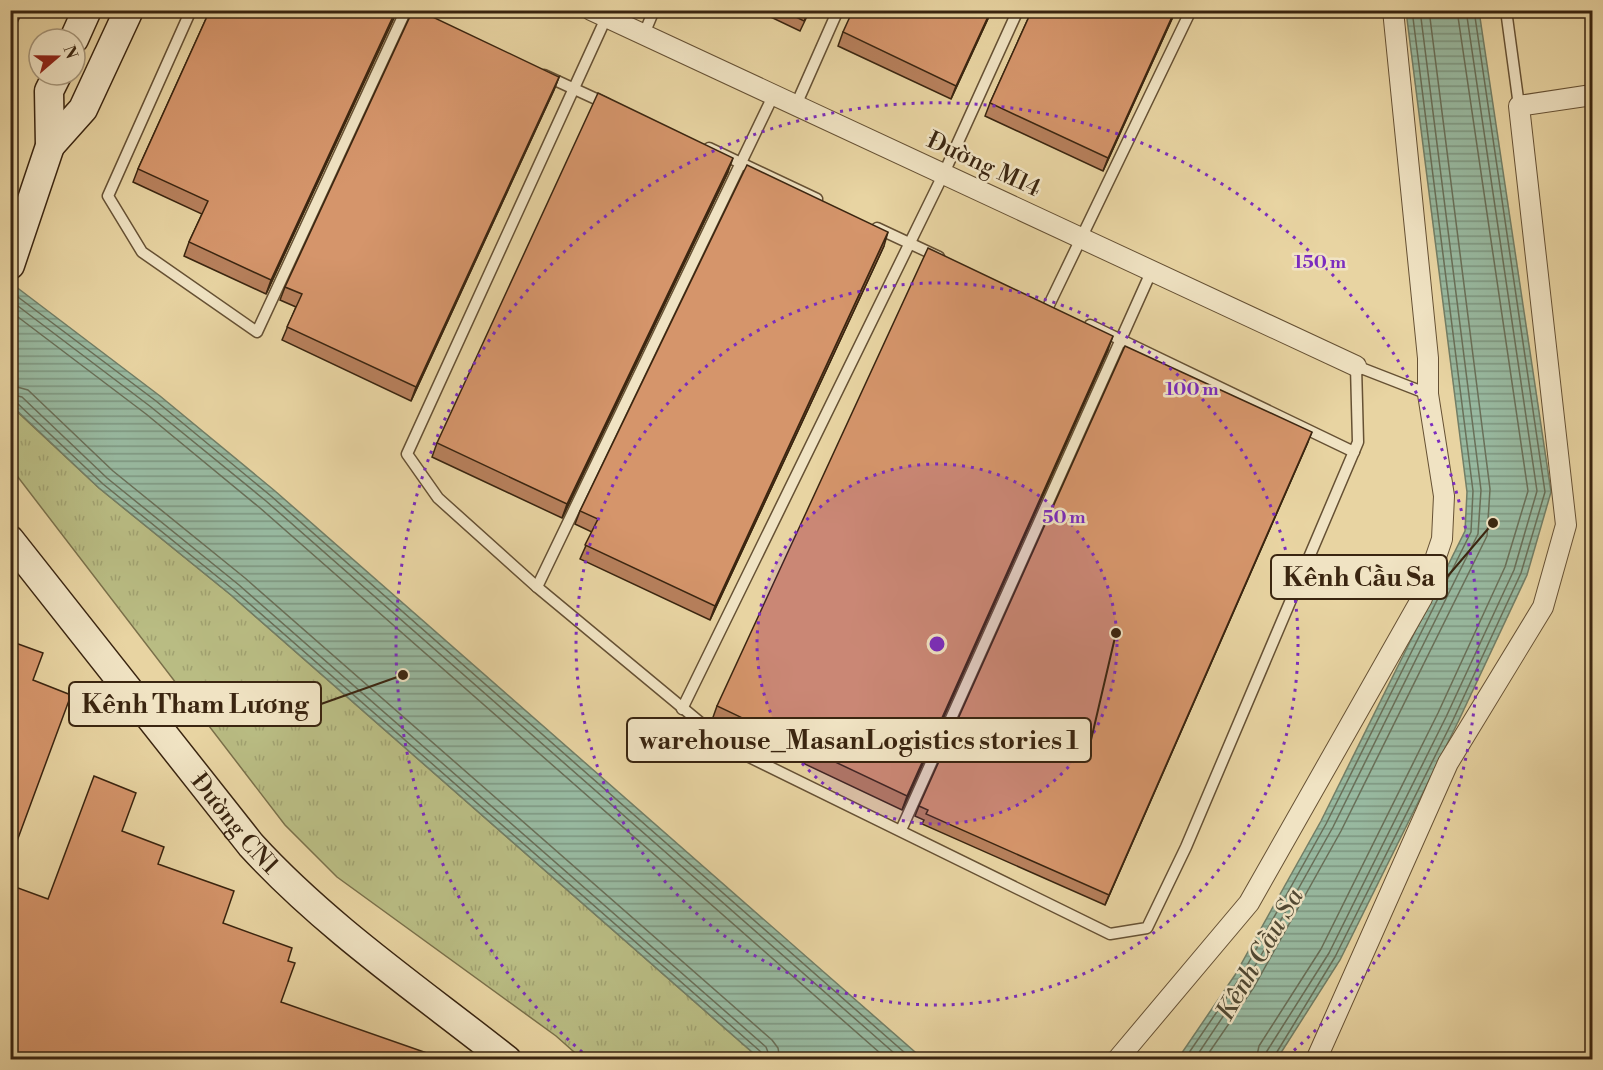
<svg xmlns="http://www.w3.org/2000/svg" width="1603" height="1070" font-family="'Libre Bodoni',serif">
	<defs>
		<pattern id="grass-tufts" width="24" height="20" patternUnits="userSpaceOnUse" patternTransform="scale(1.5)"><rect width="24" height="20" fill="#b9bc83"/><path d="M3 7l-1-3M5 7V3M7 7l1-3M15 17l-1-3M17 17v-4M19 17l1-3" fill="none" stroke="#a0a170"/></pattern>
		<pattern id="water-rules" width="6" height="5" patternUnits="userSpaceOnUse" patternTransform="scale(1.5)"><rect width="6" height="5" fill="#98b9a0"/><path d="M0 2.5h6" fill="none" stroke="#7d9681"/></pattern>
	</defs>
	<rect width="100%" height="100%" fill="#e8d4a2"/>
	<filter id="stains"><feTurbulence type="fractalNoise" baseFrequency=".00333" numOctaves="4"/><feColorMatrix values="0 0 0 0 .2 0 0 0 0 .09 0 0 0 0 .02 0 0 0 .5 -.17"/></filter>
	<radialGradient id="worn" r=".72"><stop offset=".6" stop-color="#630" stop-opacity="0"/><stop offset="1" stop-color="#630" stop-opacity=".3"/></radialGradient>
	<!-- grass -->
	<polygon fill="url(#grass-tufts)" stroke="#7a704a" stroke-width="1.5" points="10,405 99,488 231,595 760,1059 582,1059 556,1036 337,877 285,825 11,468"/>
	<!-- water -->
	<g fill="url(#water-rules)" stroke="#727e66" stroke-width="1.5">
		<polygon points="1406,11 1479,11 1551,492 1527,575 1458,722 1340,960 1277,1059 1177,1060 1235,975 1321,821 1465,531 1467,492"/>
		<polygon points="11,283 160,396 275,491 923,1059 760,1059 231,595 99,488 11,405"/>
	</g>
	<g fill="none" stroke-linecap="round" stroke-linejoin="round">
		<!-- shore -->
		<g stroke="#696f58" stroke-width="1.5">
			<polyline points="10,291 156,401 271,496 913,1060"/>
			<polyline points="10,300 151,407 266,501 902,1060"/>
			<polyline points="10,311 146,414 260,508 888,1060"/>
			<polyline points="10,385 28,390 113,471 245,578 772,1040 778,1048 780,1060"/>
			<polyline points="10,394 22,397 107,478 239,585 766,1047 771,1060"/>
			<polyline points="10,401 17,403 103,484 235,591 761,1052 764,1060"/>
			<polyline points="1184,1060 1240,978 1326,824 1471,532 1473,491 1412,10"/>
			<polyline points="1194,1060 1246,982 1333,827 1478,534 1481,490 1420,10"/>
			<polyline points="1204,1060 1254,987 1341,831 1487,536 1490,489 1429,10"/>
			<polyline points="1256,1060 1259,1046 1321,949 1438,713 1505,567 1528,491 1457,10"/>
			<polyline points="1265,1060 1267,1051 1329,953 1446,717 1514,570 1537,491 1466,10"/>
			<polyline points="1272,1060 1335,957 1453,720 1521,573 1545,492 1474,10"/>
		</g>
		<!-- lane casing -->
		<g stroke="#665134" stroke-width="13">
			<g id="lane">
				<polyline points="191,10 108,196 142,252 257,332 406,10"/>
				<polyline points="1506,10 1519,106"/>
				<polyline points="606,18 407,454 438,498 537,587 731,748 1110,934 1147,928 1186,847 1358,442 1356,366 1428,394"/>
				<polyline points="644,34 654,10"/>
				<polyline points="544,75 607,104"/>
				<polyline points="796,105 838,10"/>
				<polyline points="709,148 817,199"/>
				<polyline points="877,228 939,257"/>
				<polyline points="1048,307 1191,10"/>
				<polyline points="1090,325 1354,452"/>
				<polyline points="537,587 774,94"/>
				<polyline points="682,709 944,173 1018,10"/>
				<polyline points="901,830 1152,270"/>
			</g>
		</g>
		<!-- street casing -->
		<g stroke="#665134" stroke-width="22">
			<g id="street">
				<polyline points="591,10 1356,366"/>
				<polyline points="1117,1060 1249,903 1422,598 1442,539 1444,496 1428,394 1428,358 1393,10"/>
				<polyline points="1316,1060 1448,763 1543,607 1566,525 1519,106 1592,95"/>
			</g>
		</g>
		<!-- secondary casing -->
		<g stroke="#3a2510" stroke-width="31">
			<g id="secondary">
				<polyline points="74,39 87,10"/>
				<polyline points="50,146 83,109 129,10"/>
				<polyline points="10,265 50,146 49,91 57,75"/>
				<path id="s1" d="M 10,540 L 251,845 C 326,927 420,991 507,1060"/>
			</g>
		</g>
		<!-- lane -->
		<use href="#lane" stroke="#f0e3c3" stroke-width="10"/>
		<!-- street -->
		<use href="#street" stroke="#f0e3c3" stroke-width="20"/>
		<!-- secondary -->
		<use href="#secondary" stroke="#f0e3c3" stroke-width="28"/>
	</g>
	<!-- wall -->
	<g fill="#b7805c" stroke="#3a2510" stroke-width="1.5">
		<polygon points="10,10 23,10 12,34 10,33"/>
		<polygon points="210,10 397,10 266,294 184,256 189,242 202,214 133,182 138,169"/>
		<polygon points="756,10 810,10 800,31"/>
		<polygon points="992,10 951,99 838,46 843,32"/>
		<polygon points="1032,10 1176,10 1103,171 985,116 990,103"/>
		<polygon points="559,77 554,90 411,401 282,340 296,307 280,300 285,287"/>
		<polygon points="728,172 562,518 432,457 437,443"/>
		<polygon points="884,246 710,620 580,559 592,532 575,524 580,511"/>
		<polygon points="1108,350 902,810 712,720 717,706"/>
		<polygon points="1308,442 1105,905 922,824 924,820 915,816 919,806"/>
	</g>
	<!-- shaded-wall -->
	<g fill="#95684b" stroke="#3a2510" stroke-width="1.5">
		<polygon points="396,10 397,10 395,16 266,294 271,280"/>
		<polygon points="991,10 992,10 951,99 956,86"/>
		<polygon points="1175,10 1176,10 1103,171 1108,158"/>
		<polygon points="559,77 554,90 411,401 416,387"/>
		<polygon points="733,158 728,172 562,518 567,504"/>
		<polygon points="888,232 884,246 710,620 715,606"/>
		<polygon points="1113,336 1108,350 902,810 907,796"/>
		<polygon points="1312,432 1308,442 1105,905 1109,895"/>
	</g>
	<!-- building -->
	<g fill="#d5956b" stroke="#3a2510" stroke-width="1.5">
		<polygon points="10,10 22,10 16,23 10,21"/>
		<polygon points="210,10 396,10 271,280 189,242 208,201 138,169"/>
		<polygon points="413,10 418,10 559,77 416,387 287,327 302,294 285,287"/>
		<polygon points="782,10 809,10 804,21"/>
		<polygon points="853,10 991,10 956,86 843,32"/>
		<polygon points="1032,10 1175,10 1108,158 990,103"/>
		<polygon points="598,93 733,158 567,504 437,443"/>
		<polygon points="747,165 888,232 715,606 585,545 598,519 580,511"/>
		<polygon points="928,248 1113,336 907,796 717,706"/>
		<polygon points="1125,346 1312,432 1109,895 926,814 928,810 919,806"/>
		<polygon points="10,641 43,653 33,680 71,695 10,860"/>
		<polygon points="94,776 136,793 122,831 164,847 158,864 234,891 223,923 292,948 288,961 295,963 281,1002 444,1059 10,1059 10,885 48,899"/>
	</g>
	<!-- distance rings -->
	<circle cx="937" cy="644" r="180" fill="#7b2cbf" fill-opacity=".12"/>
	<g fill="none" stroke="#7b2cbf" stroke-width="3" stroke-dasharray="3 6">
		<circle cx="937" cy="644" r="180"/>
		<circle cx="937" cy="644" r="361"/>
		<path d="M589 1058A541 541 0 1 1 1285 1058"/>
	</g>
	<g text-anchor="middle" stroke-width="5" stroke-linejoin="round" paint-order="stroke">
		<!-- street labels -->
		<g font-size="24" fill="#3a2510" stroke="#f0e3c3">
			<text transform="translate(984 164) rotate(25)" y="8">Đường M14</text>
			<text dy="8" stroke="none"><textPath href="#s1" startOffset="362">Đường CN1</textPath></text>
		</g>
		<!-- water labels -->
		<g font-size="26" font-style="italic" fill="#524a34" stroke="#f0e3c3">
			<text transform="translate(1259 954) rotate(-60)" y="9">Kênh Cầu Sa</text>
		</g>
	</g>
	<circle cx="937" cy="644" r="9" fill="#7b2cbf" stroke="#f0e3c3" stroke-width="3"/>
	<g font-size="18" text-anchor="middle" font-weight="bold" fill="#7b2cbf" stroke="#f0e3c3" stroke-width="5" stroke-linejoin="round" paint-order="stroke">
		<text x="1320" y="268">150 m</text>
		<text x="1192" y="395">100 m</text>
		<text x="1064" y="523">50 m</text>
	</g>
	<!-- callouts -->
	<path fill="none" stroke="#3a2510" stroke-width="2" d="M1493 523L1447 577M403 675L321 704M1116 633L1091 740"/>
	<g fill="#3a2510" stroke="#f0e3c3" stroke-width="2">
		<circle cx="1493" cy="523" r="6"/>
		<circle cx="403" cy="675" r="6"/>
		<circle cx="1116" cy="633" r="6"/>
	</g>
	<g fill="#f0e3c3" stroke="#3a2510" stroke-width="2">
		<rect x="1271" y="555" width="176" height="44" rx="6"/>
		<rect x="69" y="682" width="252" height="44" rx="6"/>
		<rect x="627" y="718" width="464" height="44" rx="6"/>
	</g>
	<g font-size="26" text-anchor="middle" font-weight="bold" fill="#3a2510">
		<text x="1359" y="586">Kênh Cầu Sa</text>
		<text x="195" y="713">Kênh Tham Lương</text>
		<text x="859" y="749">warehouse_MasanLogistics stories 1</text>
	</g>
	<!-- margin -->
	<rect width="1603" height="1070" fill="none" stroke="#e8d4a2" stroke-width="36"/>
	<rect x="12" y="12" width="1579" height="1046" fill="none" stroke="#3a2510" stroke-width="3"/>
	<rect x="18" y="18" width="1567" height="1034" fill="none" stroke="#3a2510" stroke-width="1.5"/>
	<!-- north arrow -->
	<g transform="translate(57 57) rotate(70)"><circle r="28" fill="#f0e3c3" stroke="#a7977b" stroke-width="1.5"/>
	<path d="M0-4.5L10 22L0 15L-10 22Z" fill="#8f2418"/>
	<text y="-9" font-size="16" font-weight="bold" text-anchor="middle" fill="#3a2510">N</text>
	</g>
	<rect width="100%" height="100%" filter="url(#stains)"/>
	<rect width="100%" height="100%" fill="url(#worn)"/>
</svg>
